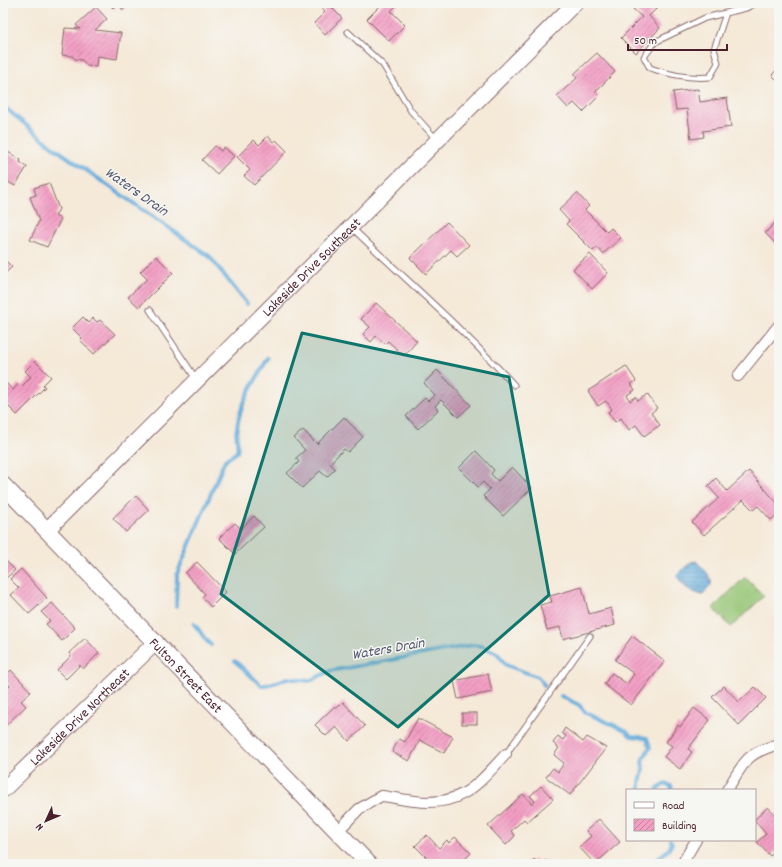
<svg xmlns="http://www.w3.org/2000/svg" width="782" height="867" font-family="Dekko,sans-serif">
	<defs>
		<pattern id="water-rules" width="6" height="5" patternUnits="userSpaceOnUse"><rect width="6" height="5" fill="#64acdb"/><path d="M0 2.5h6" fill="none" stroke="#548bb2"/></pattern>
		<pattern id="building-hatch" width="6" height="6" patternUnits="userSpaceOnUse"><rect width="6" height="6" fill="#f39fc4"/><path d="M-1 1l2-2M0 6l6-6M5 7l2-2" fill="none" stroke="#c7819f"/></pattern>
	</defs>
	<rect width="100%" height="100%" fill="#f6f6f2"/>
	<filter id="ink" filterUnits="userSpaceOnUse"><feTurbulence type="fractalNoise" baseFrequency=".025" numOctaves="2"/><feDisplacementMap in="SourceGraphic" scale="8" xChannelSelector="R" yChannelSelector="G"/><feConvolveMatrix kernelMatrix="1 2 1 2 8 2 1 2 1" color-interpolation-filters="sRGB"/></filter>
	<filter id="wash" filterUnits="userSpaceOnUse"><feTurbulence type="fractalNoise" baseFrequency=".012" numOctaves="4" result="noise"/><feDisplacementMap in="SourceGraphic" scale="16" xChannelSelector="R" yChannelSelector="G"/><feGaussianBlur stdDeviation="0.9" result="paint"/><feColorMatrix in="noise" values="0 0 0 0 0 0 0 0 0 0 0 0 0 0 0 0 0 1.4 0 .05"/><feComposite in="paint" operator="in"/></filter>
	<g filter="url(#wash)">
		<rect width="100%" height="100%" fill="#f5e9d8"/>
		<!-- garden -->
		<polygon fill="#95c473" stroke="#70724f" points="745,577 764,596 731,627 713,608"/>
		<!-- water -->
		<path fill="url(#water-rules)" stroke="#576683" d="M 696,561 C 701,566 714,578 711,585 C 710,588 704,592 702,595 C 690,591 682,587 677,575 L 691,562 Z"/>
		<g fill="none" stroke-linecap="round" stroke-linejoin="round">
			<!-- stream -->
			<g stroke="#64acdb" stroke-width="4">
				<polyline points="3,106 53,147 209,256 247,304"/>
				<path d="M 176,606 L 177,574 L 225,460 L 237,452 C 239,443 235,436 237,428 C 240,402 256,380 268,358"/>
				<path d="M 194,624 C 201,631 203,639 211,645"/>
				<polyline points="235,661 262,686 277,682 287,678 309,681 330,671 473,645 482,646 497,653 506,665 538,677 545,686"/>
				<path d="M 561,696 L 579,705 L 586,713 L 625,730 L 631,736 L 647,738 L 650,747 L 642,761 C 646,775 638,777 640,790"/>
				<polyline points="657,790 664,784 671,786 672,790"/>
				<polyline points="652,864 669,849 672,843 670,840"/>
			</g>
		</g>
		<g id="blocks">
			<!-- building -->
			<g fill="url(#building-hatch)">
				<polygon points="108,3 129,3 123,10 118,4 113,8"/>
				<polygon points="317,3 337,3 332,8 342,18 325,35 314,23 325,12"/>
				<polygon points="383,3 399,3 391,11 405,25 389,41 367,19"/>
				<polygon points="639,3 656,3 659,6 649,16 660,28 636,53 621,38 642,17 633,9"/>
				<polygon points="96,7 107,19 95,30 121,33 117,59 97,56 96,67 87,66 82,60 75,59 72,56 62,55 65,28 80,29 76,25"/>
				<polygon points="597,53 615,72 595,92 599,96 583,112 574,103 568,108 557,96 577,78 574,74"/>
				<polygon points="779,67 779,82 772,75"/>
				<polygon points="698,89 700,102 727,98 731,127 703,131 704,137 691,139 687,109 676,110 673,92"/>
				<polygon points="268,136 273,142 276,140 287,151 254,185 244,176 250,170 237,157 254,140 259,145"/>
				<polygon points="215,146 221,151 224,147 234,156 217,174 202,160"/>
				<polygon points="3,149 21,160 20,162 27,167 15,186 3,179"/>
				<polygon points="49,183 59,209 55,216 61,219 47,247 30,240 39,221 30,197 36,195 34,188"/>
				<polygon points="577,193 589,206 585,210 607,232 611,228 621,238 603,254 597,247 593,251 566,224 569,221 559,210"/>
				<polygon points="779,219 779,247 765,233"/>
				<polygon points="447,222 469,245 457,256 451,250 426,274 410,258"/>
				<polygon points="590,254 608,273 592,289 573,269"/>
				<polygon points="156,256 173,273 139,307 128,297 147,279 140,272"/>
				<polygon points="3,258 12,267 3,275"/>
				<polygon points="376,303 417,341 404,356 388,341 385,344 376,336 371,342 363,334 370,327 361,319"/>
				<polygon points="83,317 89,323 93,318 97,322 100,320 115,334 94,354 80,340 82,338 72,328"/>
				<polygon points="35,361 51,377 43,385 45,387 17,415 3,401 3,385 6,383 13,390 18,384 21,387 31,377 25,371"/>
				<polygon points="626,366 636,381 631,384 635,390 627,395 630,401 636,397 638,401 647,394 657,408 651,413 660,425 644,436 636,425 629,430 621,418 615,422 608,412 612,409 606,401 598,406 588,391"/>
				<polygon points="437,370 471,405 458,417 441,400 435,406 438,410 418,429 406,416 425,398 428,401 435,395 424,383"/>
				<polygon points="344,417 363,437 348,452 344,449 330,463 335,469 327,477 320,471 302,488 287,473 299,462 296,458 305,450 294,438 303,430 317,444"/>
				<polygon points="476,451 494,470 491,474 498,481 512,467 532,488 503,516 483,496 490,489 483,482 478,487 459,468"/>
				<polygon points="749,471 779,505 779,513 771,520 758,506 753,510 743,500 704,535 692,522 719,498 708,486 716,478 727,491"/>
				<polygon points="136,496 149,510 126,532 113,518"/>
				<polygon points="254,516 264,527 235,554 219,538 235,523 241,529"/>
				<polygon points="3,558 15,570 3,581"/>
				<polygon points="197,562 226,592 211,607 202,597 205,594 185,573"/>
				<polygon points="21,569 47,598 29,614 11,595 19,588 10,579"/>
				<polygon points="582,587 589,614 611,608 615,625 563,639 560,627 547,630 540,605 552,602 550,596"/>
				<polygon points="52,603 75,628 62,641 46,624 50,621 41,612"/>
				<polygon points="632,636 665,661 631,705 604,684 612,673 627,684 634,674 615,660"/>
				<polygon points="85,638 99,653 83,669 80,665 66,679 57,670 71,656 69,653"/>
				<polygon points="11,670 31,692 21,701 26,706 6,725 3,722 3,692 10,686 3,678"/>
				<polygon points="488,674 492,692 458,699 454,681"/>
				<polygon points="724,686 739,702 755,687 766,698 739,725 712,697"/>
				<polygon points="343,702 365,726 349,741 336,727 326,736 315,725 335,706 337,708"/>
				<polygon points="694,708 710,720 688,749 692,752 680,769 664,757 672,746 666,742 678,725 680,727"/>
				<rect x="462" y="713" width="15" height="11"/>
				<polygon points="418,718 453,737 444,753 420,740 409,761 392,752 399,739 405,742"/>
				<polygon points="565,728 583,742 587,737 606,748 570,795 546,777 553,768 558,772 564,763 554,755 559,748 553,743 558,736 563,740 566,736 562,733"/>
				<polygon points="541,786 553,799 527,822 524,819 511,831 515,836 506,845 488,826 523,794 532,804 535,801 530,796"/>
				<polygon points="768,807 779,819 779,848 770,856 757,842 766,834 755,821 755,819"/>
				<polygon points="599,819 620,842 595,864 579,847 591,836 586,831"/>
				<polygon points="427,835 439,848 447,840 449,843 455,837 471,853 460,864 433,864 415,846"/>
				<polygon points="534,859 538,864 529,864"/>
				<polygon points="545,860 549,864 541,864"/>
			</g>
		</g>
	</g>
	<g filter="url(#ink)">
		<use href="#blocks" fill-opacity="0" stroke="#866668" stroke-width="1"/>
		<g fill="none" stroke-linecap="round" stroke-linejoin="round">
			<!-- lane casing -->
			<g stroke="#866668" stroke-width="7">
				<g id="lane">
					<path d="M 726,13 L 714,49 L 718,63 L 710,77 C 688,79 670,75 650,68 L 644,57 L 655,42 L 705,18 L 746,8 L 756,3"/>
					<polyline points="348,32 383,65 411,111 436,139"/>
					<path d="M 351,227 C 406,280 463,329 514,385"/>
					<polyline points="150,310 196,379"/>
					<polyline points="506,754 590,636"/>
				</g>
			</g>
			<!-- street casing -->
			<g stroke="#866668" stroke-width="12">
				<g id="street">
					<polyline points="738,376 779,325"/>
					<path d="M 727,790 C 745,761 745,754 779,744"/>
					<path d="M 338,831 L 359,809 L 381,796 C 393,797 403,800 415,801 C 461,807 477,785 506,754"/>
					<polyline points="682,864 696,840"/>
				</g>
			</g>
			<!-- secondary casing -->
			<g stroke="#866668" stroke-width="17">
				<g id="secondary">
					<path id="s1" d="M 47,530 L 575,3"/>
					<path id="s2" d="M 3,790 L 156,642"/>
				</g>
			</g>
			<!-- primary casing -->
			<g stroke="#866668" stroke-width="18">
				<g id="primary">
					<path id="s3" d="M 3,485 L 369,864"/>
				</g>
			</g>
			<!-- lane -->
			<use href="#lane" stroke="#fff" stroke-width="5"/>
			<!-- street -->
			<use href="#street" stroke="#fff" stroke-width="10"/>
			<!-- secondary -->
			<use href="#secondary" stroke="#fff" stroke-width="15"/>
			<!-- primary -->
			<use href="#primary" stroke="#fff" stroke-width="16"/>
		</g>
	</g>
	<!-- marked area -->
	<path fill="#0f766e" fill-opacity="0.2" stroke="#0f766e" stroke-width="3" stroke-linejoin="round" d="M 302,333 L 509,377 L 549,595 L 398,727 L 221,594 Z"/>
	<g text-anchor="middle" stroke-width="3" stroke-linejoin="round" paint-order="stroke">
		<!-- street labels -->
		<g font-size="14" fill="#4a1f2b" stroke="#f6f6f2">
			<text dy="5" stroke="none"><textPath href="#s1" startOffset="373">Lakeside Drive Southeast</textPath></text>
			<text dy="5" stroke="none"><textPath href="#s3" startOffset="264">Fulton Street East</textPath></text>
			<text dy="5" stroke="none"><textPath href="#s2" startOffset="106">Lakeside Drive Northeast</textPath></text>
		</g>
		<!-- water labels -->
		<g font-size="15" font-style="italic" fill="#545771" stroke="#f6f6f2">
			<text transform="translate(137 191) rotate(35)" y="5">Waters Drain</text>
			<text transform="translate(388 648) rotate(-10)" y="5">Waters Drain</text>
		</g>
	</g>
	<!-- margin -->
	<rect width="782" height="867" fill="none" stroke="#f6f6f2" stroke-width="16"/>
	<!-- legend -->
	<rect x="626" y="789" width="130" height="52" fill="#f6f6f2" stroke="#b1a0a2"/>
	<rect x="634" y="802" width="20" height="6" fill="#ffffff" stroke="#b1a0a2"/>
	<text x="662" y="809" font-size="12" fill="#4a1f2b">Road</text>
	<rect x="634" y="819" width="20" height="12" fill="url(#building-hatch)" stroke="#b1a0a2"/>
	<text x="662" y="829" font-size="12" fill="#4a1f2b">Building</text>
	<!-- north arrow -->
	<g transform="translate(46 821) rotate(226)" stroke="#f6f6f2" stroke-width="3" paint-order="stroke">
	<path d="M0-3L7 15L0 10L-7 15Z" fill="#4a1f2b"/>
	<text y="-6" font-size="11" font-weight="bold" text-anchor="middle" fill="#4a1f2b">N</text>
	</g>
	<!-- scale -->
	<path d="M628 44v6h99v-6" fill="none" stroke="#4a1f2b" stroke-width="2"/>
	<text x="634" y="44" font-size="12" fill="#4a1f2b" stroke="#f6f6f2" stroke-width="3" paint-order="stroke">50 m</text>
</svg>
